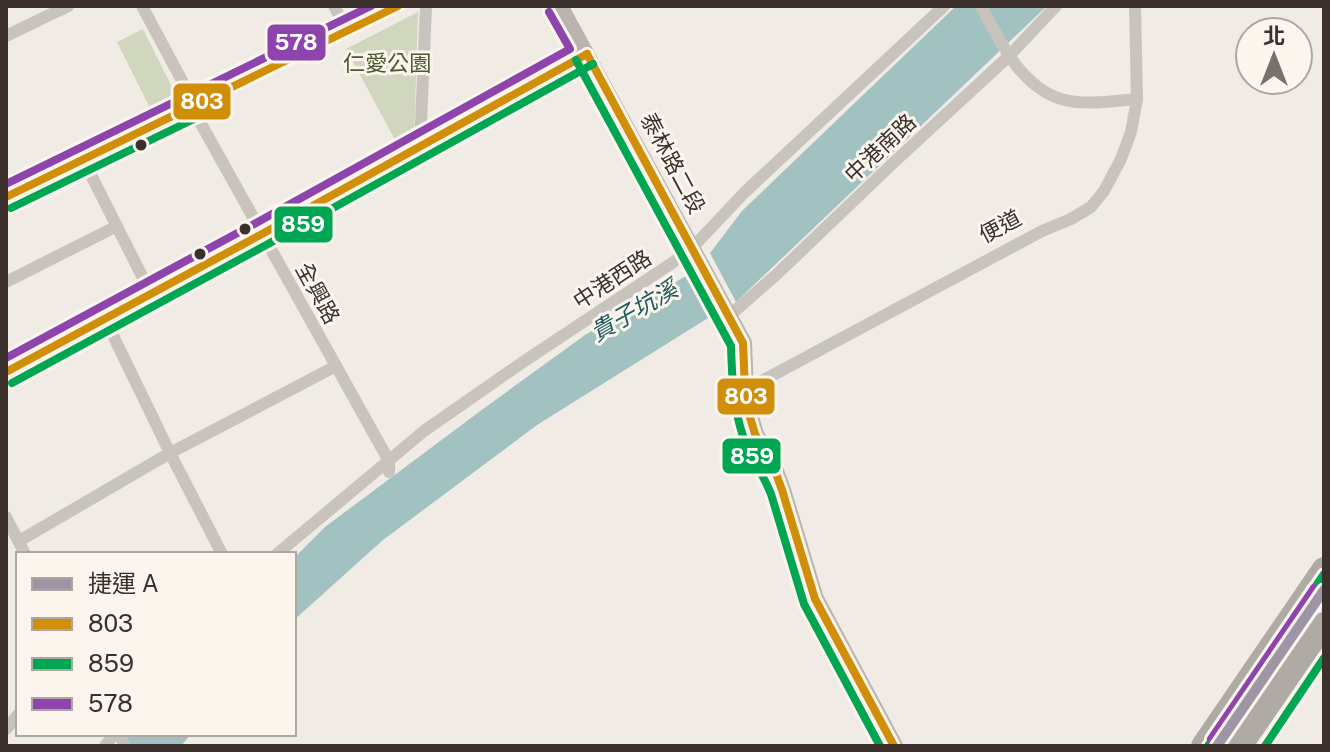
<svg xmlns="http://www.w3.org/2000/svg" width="1330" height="752" font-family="'Public Sans','Noto Sans TC',sans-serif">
	<rect width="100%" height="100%" fill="#f0ebe5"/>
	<!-- green -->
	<g fill="#d1d6bf">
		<polygon points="418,12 414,141 400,149 346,49"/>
		<polygon points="143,29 176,95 150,108 117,42"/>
	</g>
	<!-- water -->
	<g fill="#a1c2c1">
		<polygon points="956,6 1047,6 736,302 710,253 742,211"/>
		<polygon points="686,276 708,318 537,425 383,540 294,620 294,558 325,527 483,409 585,335"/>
		<polygon points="130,734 191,734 181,746 122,746"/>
	</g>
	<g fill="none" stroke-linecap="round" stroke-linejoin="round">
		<!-- street -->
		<g stroke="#c9c3be" stroke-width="12">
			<polyline points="142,6 195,105 200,122 389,461 389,472"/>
			<polyline points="334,6 347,30"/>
			<path d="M 981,6 C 1000,41 1020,86 1061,99 C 1085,106 1113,101 1137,99"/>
			<polyline points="6,36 68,6"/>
			<polyline points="420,146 426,6"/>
			<polyline points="83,159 151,294"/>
			<polyline points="6,197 398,6"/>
			<polyline points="6,282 117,226"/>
			<polyline points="729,316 776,275 891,165 1009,56 1056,6"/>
			<polyline points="105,319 170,453 222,554"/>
			<polyline points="6,372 262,234 587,54"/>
			<polyline points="745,390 1042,231 1071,219 1091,207 1104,191 1121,159 1131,132 1137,99 1135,6"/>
			<polyline points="6,517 25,554"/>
			<polyline points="19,541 170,453 336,366"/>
			<polyline points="277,554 424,431 523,362 672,263 692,248 745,192 944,6"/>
			<polyline points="6,729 18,715"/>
			<polyline points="119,734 125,746"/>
			<polyline points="105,746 114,734"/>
		</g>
		<!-- secondary -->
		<polyline stroke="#bab3ae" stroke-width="18" points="559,6 743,343 745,390 749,414 755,434 775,471 782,490 815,599 894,746"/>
		<!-- highway -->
		<g stroke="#afaaa4" stroke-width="24">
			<polyline points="1203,746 1324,569"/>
			<polyline points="1240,746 1324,624"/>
		</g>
		<!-- bus-1 casing -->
		<g stroke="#fbf5ee" stroke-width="14">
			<g id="bus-1">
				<polyline points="587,54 743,343 745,390 749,414 755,434 775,471 782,490 815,599 894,746"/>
				<polyline points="6,197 398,6"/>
				<polyline points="6,372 262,234 587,54"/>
			</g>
		</g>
		<!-- bus-2 casing -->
		<g stroke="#fbf5ee" stroke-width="14">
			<g id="bus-2">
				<path d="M 576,60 L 731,346 C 732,377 733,407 743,436 C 750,456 763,474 771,494 L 804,604 L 880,746"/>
				<polyline points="11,208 200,116"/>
				<polyline points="12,383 268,244 593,64"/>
				<polyline points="1208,746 1324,574"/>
				<polyline points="1265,746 1324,658"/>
			</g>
		</g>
		<!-- bus-3 casing -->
		<g stroke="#fbf5ee" stroke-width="14">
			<g id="bus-3">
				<polyline points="6,184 371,6"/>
				<polyline points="6,358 256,223 570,49 549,12"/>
				<polyline points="1211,739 1314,588"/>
			</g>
		</g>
		<!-- bus-1 -->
		<use href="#bus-1" stroke="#d18e09" stroke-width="8"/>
		<!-- bus-2 -->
		<use href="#bus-2" stroke="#00a651" stroke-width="8"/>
		<!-- bus-3 -->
		<use href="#bus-3" stroke="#8e44ad" stroke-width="8"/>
		<!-- metro-1 casing -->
		<g stroke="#fbf5ee" stroke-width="16">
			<polyline id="metro-1" points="1217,746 1324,590"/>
		</g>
		<!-- metro-1 -->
		<use href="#metro-1" stroke="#9e96a5" stroke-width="10"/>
	</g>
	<!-- markers -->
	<g fill="#3b302b" stroke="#fbf5ee" stroke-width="3">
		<circle cx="141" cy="145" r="7"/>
		<circle cx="245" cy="229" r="7"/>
		<circle cx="200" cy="254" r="7"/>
	</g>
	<g text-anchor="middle" stroke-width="6" stroke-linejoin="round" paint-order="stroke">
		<!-- park labels -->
		<g font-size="22" fill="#4a5a2e" stroke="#fbf5ee">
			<text x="387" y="71">仁愛公園</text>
		</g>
		<!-- street labels -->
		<g font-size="22" fill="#3b302b" stroke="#fbf5ee">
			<text transform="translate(880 148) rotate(-43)" y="8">中港南路</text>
			<text transform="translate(673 163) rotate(62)" y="8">泰林路二段</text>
			<text transform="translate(1000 226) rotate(-28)" y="8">便道</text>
			<text transform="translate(612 279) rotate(-33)" y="8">中港西路</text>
			<text transform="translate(318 293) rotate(61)" y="8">全興路</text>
		</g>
		<!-- water labels -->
		<g font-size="24" font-style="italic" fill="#1f5a5e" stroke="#fbf5ee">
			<text transform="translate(634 311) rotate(-30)" y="8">貴子坑溪</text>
		</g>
	</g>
	<g stroke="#fbf5ee" stroke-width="3">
		<rect x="266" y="23" width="61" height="39" rx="8" fill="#8e44ad"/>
		<rect x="172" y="82" width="60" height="39" rx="8" fill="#d18e09"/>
		<rect x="273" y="205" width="61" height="39" rx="8" fill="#00a651"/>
		<rect x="716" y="377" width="60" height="39" rx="8" fill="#d18e09"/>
		<rect x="721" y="437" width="61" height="38" rx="8" fill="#00a651"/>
	</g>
	<g font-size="22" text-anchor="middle" font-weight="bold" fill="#fff">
		<text x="296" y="50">578</text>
		<text x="202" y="109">803</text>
		<text x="303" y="232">859</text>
		<text x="746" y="404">803</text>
		<text x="752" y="464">859</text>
	</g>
	<!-- border -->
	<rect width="1330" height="752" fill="none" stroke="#3b302b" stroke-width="16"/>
	<!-- legend -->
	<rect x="16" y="552" width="280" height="184" fill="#fbf5ee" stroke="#aea6a0" stroke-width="2"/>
	<rect x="32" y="578" width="40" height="12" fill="#9e96a5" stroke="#aea6a0" stroke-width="2"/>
	<text x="88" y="592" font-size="24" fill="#3b302b">捷運 A</text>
	<rect x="32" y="618" width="40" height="12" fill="#d18e09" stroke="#aea6a0" stroke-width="2"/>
	<text x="88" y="632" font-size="24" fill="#3b302b">803</text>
	<rect x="32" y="658" width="40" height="12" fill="#00a651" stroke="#aea6a0" stroke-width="2"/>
	<text x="88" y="672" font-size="24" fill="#3b302b">859</text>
	<rect x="32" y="698" width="40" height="12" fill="#8e44ad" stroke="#aea6a0" stroke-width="2"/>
	<text x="88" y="712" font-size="24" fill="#3b302b">578</text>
	<!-- north arrow -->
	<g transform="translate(1274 56)"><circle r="38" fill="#fbf5ee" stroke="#aea6a0" stroke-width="2"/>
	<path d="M0-6L14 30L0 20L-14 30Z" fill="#7a716c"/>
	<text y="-12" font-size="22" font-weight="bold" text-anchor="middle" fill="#3b302b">北</text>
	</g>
</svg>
